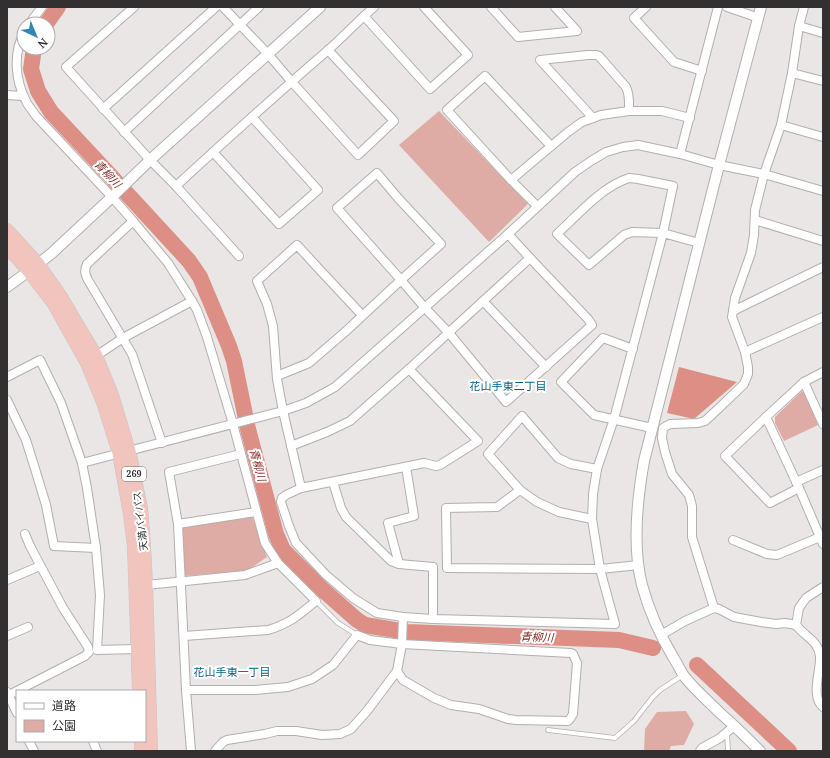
<svg xmlns="http://www.w3.org/2000/svg" width="830" height="758" font-family="'Noto Serif','Noto Sans JP',serif">
	<rect width="100%" height="100%" fill="#eae6e6"/>
	<!-- green -->
	<g fill="#deaca4">
		<polygon points="439,111 528,204 489,242 399,145"/>
		<polygon points="804,391 818,425 784,441 775,423 775,417 801,392"/>
		<polygon points="252,516 267,557 247,571 183,576 183,527"/>
		<polygon points="686,711 694,724 684,745 671,746 669,751 644,751 645,729 657,712"/>
	</g>
	<!-- water -->
	<polygon fill="#dd8f85" points="679,367 737,382 694,419 667,413"/>
	<g fill="none" stroke-linecap="round" stroke-linejoin="round">
		<!-- river -->
		<g stroke="#dd8f85" stroke-width="16">
			<polyline points="46,24 58,7"/>
			<polyline points="34,48 31,69 38,91 51,112 108,173 189,261 200,277 229,346 234,361 248,429 276,534 283,550 322,589 357,620 365,625 407,632 619,640 653,648"/>
			<polyline points="697,665 789,751"/>
		</g>
		<!-- service casing -->
		<g stroke="#b3afae" stroke-width="5.5">
			<g id="service">
				<polyline points="316,601 338,623 357,635"/>
				<polyline points="548,730 615,738 634,721 652,698 660,690 683,675"/>
				<polyline points="727,733 728,751"/>
			</g>
		</g>
		<!-- minor casing -->
		<g stroke="#b3afae" stroke-width="10">
			<g id="minor">
				<polyline points="134,7 66,67 150,160 176,186 239,256"/>
				<polyline points="223,7 268,54 291,81 358,155 394,121 328,50"/>
				<polyline points="491,7 518,37 577,31 555,7"/>
				<polyline points="646,7 634,18 674,62 702,71"/>
				<polyline points="727,7 759,18"/>
				<polyline points="364,16 430,89 468,55 424,7"/>
				<polyline points="29,24 42,7"/>
				<polyline points="799,26 823,33"/>
				<path d="M 24,33 C 13,53 15,80 26,101 C 28,106 33,111 36,116 L 112,197 L 133,221 L 168,263 L 192,301 L 197,310 L 207,337 L 233,424 L 265,543 L 278,563 L 316,601 C 299,615 289,624 268,630 L 184,636"/>
				<polyline points="792,73 823,81"/>
				<polyline points="7,95 23,96"/>
				<polyline points="103,109 216,7"/>
				<path d="M 593,118 L 540,60 L 588,55 L 596,55 L 599,56 L 626,87 C 630,95 629,103 629,111"/>
				<polyline points="781,125 823,137"/>
				<polyline points="124,132 259,7"/>
				<polyline points="213,152 279,224 318,190 252,117"/>
				<polyline points="680,154 718,7"/>
				<polygon points="377,173 398,198 441,244 401,280 337,208"/>
				<path d="M 629,178 L 638,179 L 673,186 L 663,233 L 632,232 L 624,235 L 589,265 L 557,234 C 578,215 601,187 629,178 Z"/>
				<polyline points="511,180 568,132 582,122 593,118 601,115 629,111 662,111 690,118"/>
				<path d="M 176,186 C 226,140 276,95 327,51 C 343,37 358,21 374,7"/>
				<polyline points="537,206 511,180 447,110 485,76 551,146"/>
				<polyline points="755,220 823,241"/>
				<path d="M 133,221 L 87,264 C 84,271 85,274 88,280 L 132,354 L 162,443"/>
				<polyline points="483,301 546,367"/>
				<polyline points="733,311 823,267"/>
				<polyline points="633,349 603,338 561,382 594,415 652,428"/>
				<polyline points="745,352 823,317"/>
				<polyline points="96,356 123,338 192,301"/>
				<polyline points="409,369 478,441 440,465 436,466 424,463 301,488 286,495 282,498 281,502 289,526 296,543 326,575 353,598 377,613 403,617 433,619 615,624 600,569 592,519 593,494 597,469 614,419 663,233 699,243"/>
				<polyline points="277,376 309,363 345,332 401,280 425,308 449,333 506,402 592,325 588,319 530,258 508,234"/>
				<polyline points="7,377 40,360 61,403 82,463 87,488 96,548 100,595 97,650 138,649"/>
				<polyline points="804,382 823,424"/>
				<polyline points="7,400 26,440 36,472 46,505 54,546 96,548"/>
				<polyline points="766,417 799,488 823,544"/>
				<polyline points="291,446 327,432 350,421 409,369 530,258"/>
				<polyline points="82,463 283,411 306,403 335,387 508,234 575,172 591,161 606,152 623,147 638,145 680,154 719,165 764,174 823,191"/>
				<polyline points="333,482 341,508 346,517 391,561 399,564 433,567 433,619"/>
				<polyline points="796,482 823,470"/>
				<polyline points="301,488 283,411 277,379 273,326 267,304 257,281 297,245 319,269 362,315"/>
				<polyline points="799,488 770,503 725,456 766,417 804,382 823,372"/>
				<polyline points="520,490 497,507 446,508 447,568 600,569 639,565"/>
				<polyline points="592,519 559,512 537,502 520,490 488,454 522,416 558,458 571,464 597,469"/>
				<polyline points="178,524 256,512"/>
				<polyline points="733,540 767,554 777,555 820,537"/>
				<polyline points="399,564 388,523 414,516 406,467"/>
				<polyline points="7,580 40,566"/>
				<polyline points="146,585 245,575 278,563"/>
				<polyline points="714,608 692,537 692,506 689,495 672,474 665,452 662,438 663,428 670,424 698,423 705,421 718,409 744,384 748,374 748,367 745,352 732,317 735,298 751,253 754,235 755,210 764,174 781,125 792,73 799,26 804,7"/>
				<polyline points="796,625 799,608 806,598 823,587"/>
				<path d="M 661,635 L 685,621 L 714,608 L 719,609 L 734,617 L 761,622 L 776,624 L 785,623 L 796,625 C 805,637 818,640 820,656 C 821,671 810,696 823,707"/>
				<polyline points="7,636 28,627"/>
				<polyline points="186,690 255,690 288,687 312,679 333,665 357,635 370,640 402,644 571,653 573,654 577,663 573,714 570,719 568,721 516,720 508,719 479,709 451,705 434,698 403,680 397,671"/>
				<polyline points="7,692 17,713"/>
				<polyline points="9,695 85,656 89,652 88,647 63,608 30,546 25,534"/>
				<polyline points="29,741 34,751"/>
				<polyline points="93,741 97,751"/>
				<polyline points="191,751 186,690 178,524 169,472 241,454"/>
				<polyline points="215,751 223,742 227,740 265,734 277,731 296,731 322,735 340,734 351,729 367,711 397,671 402,644 403,617"/>
				<polyline points="700,751 702,748 720,738 734,726"/>
			</g>
		</g>
		<!-- tertiary casing -->
		<g stroke="#b3afae" stroke-width="12">
			<g id="tertiary">
				<polyline points="7,287 29,271 52,253 112,197 150,160 320,7"/>
				<path d="M 760,751 C 747,738 734,725 720,713 C 708,701 695,690 684,676 C 680,670 677,663 673,657 C 660,635 649,611 642,585 C 632,546 637,500 644,461 L 719,165 L 761,7"/>
			</g>
		</g>
		<!-- trunk casing -->
		<g stroke="#c6c5c5" stroke-width="14">
			<g id="trunk">
				<polyline points="7,230 38,264 61,297 96,356 112,395 129,451 141,508 144,546 146,585 151,751"/>
				<polyline points="7,247 29,271 54,304 87,363 103,402 119,453 130,514 134,546 139,691"/>
				<polyline points="141,741 141,751"/>
			</g>
		</g>
		<!-- service -->
		<use href="#service" stroke="#fff" stroke-width="4"/>
		<!-- minor -->
		<use href="#minor" stroke="#fff" stroke-width="8"/>
		<!-- tertiary -->
		<use href="#tertiary" stroke="#fff" stroke-width="10"/>
		<!-- trunk -->
		<use href="#trunk" stroke="#f2c4be" stroke-width="13"/>
	</g>
	<g text-anchor="middle" stroke-width="4" stroke-linejoin="round" paint-order="stroke">
		<!-- shield labels -->
		<rect fill="#fff" stroke="#706e6e" stroke-width="1" x="122" y="467" width="24" height="14" rx="3"/>
		<g font-size="9" font-weight="bold" fill="#323030">
			<text x="134" y="477">269</text>
		</g>
		<!-- street labels -->
		<g font-size="10" fill="#323030" stroke="#fff">
			<text transform="translate(140 521) rotate(-97)" y="4">天満バイパス</text>
		</g>
		<!-- water labels -->
		<g font-size="11" font-style="italic" fill="#822620" stroke="#fff">
			<text transform="translate(108 174) rotate(47)" y="4">青柳川</text>
			<text transform="translate(258 465) rotate(75)" y="4">青柳川</text>
			<text transform="translate(537 637) rotate(2)" y="4">青柳川</text>
		</g>
		<!-- neighbourhood labels -->
		<g font-size="11" fill="#025e88" stroke="#fff">
			<text x="508" y="390">花山手東二丁目</text>
			<text x="232" y="676">花山手東一丁目</text>
		</g>
	</g>
	<!-- border -->
	<rect width="830" height="758" fill="none" stroke="#323030" stroke-width="16"/>
	<!-- legend -->
	<rect x="16" y="690" width="130" height="52" fill="#ffffff" stroke="#adacac"/>
	<rect x="24" y="703" width="20" height="6" fill="#ffffff" stroke="#adacac"/>
	<text x="52" y="710" font-size="12" fill="#323030">道路</text>
	<rect x="24" y="720" width="20" height="12" fill="#deaca4" stroke="#adacac"/>
	<text x="52" y="730" font-size="12" fill="#323030">公園</text>
	<!-- north arrow -->
	<g transform="translate(36 36) rotate(136)"><circle r="19" fill="#ffffff" stroke="#adacac"/>
	<path d="M0-3L7 15L0 10L-7 15Z" fill="#3186b5"/>
	<text y="-6" font-size="11" font-weight="bold" text-anchor="middle" fill="#323030">N</text>
	</g>
</svg>
